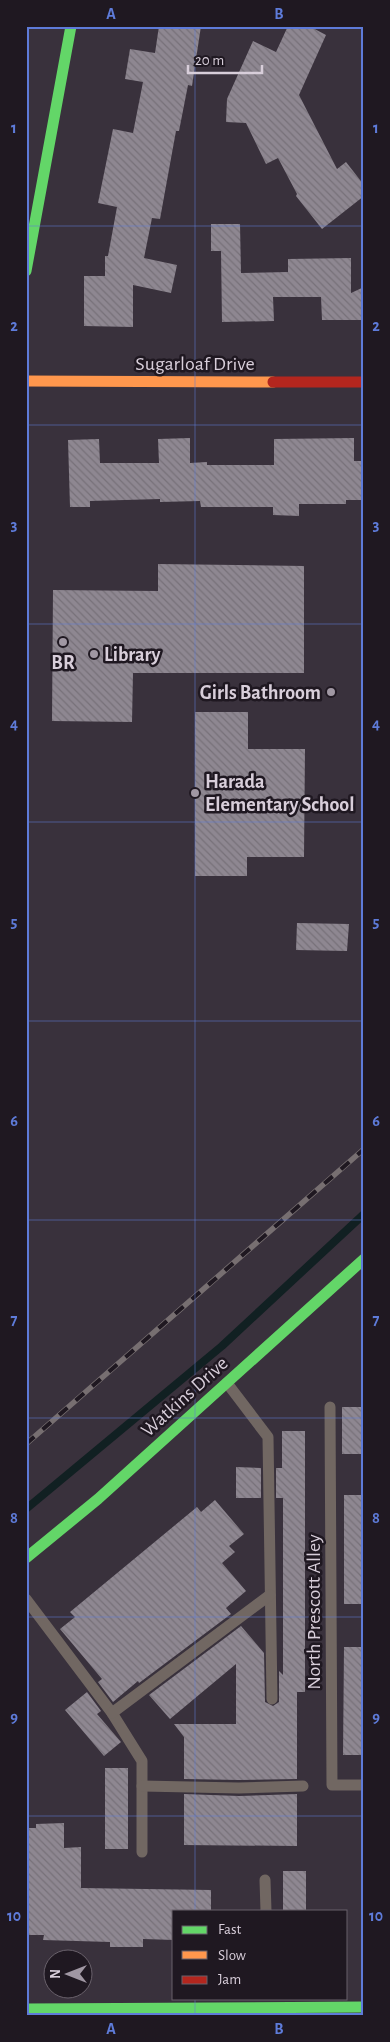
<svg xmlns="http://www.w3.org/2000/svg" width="390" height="2042" font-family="'Alegreya Sans',sans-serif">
	<defs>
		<pattern id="building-back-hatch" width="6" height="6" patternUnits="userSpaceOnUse" patternTransform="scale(1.25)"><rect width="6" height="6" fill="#8e8791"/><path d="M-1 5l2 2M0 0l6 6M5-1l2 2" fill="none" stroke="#777179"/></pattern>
	</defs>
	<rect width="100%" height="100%" fill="#39313c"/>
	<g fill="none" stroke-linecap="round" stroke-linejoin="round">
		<!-- stream -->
		<polyline stroke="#112022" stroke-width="8" points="26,1509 222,1346 364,1214"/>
	</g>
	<!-- building -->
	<g fill="url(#building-back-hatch)">
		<polygon points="159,26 201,26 192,86 188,85 179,131 176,131 160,219 152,218 144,258 177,265 171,293 133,285 133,327 84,326 84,276 105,276 105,256 108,256 117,207 98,203 113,129 133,133 143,82 125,79 130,49 155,53"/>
		<polygon points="288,26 309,26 326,35 299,95 337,169 346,162 364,185 364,196 322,229 296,196 297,194 278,158 266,164 246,123 226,122 227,99 253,41 276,52"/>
		<polygon points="211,224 240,224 241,273 288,272 288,259 351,258 351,293 364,287 364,320 322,320 321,297 273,297 274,321 222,322 221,251 211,251"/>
		<polygon points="190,438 190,463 207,462 207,465 274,465 274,439 354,438 354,461 364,461 364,500 346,500 346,504 299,504 299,516 273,515 273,507 201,507 200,501 160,502 160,499 90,501 90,507 70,507 68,440 99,439 100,463 159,463 158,439"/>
		<polygon points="158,564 304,566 304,673 133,673 132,722 52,721 53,590 158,591"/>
		<polygon points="195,712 248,712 248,749 305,749 304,857 247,857 247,876 195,876"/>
		<polygon points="297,923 349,924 347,951 296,950"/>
		<rect x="342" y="1407" width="22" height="47"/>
		<polygon points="282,1431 305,1431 305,1692 297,1692 297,1779 239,1780 184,1779 184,1737 174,1724 236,1724 236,1664 170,1719 149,1695 241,1626 264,1653 265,1702 273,1706 279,1702 279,1671 283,1675 283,1498 276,1498 276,1468 282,1468"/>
		<polygon points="236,1467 261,1468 261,1498 236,1498"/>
		<rect x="344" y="1495" width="20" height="109"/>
		<polygon points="215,1500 244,1534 229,1546 235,1552 222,1563 246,1591 226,1608 231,1614 139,1683 138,1681 113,1702 98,1682 102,1679 60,1629 75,1617 70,1612 197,1507 201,1512"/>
		<polygon points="344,1647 364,1647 364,1755 343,1755"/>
		<polygon points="87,1692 101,1711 97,1714 121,1742 104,1756 65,1710"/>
		<rect x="105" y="1768" width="23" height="81"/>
		<polygon points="184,1794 239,1796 297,1794 297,1846 184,1845"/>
		<polygon points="64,1823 64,1848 81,1847 81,1888 211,1890 211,1911 174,1911 174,1940 143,1939 143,1947 110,1947 110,1942 43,1940 44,1935 26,1935 26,1828 36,1828 36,1824"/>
		<rect x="283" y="1871" width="23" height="40"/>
	</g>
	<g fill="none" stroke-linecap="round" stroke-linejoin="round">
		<!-- lane -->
		<g stroke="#716762" stroke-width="11">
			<polyline points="227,1383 268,1437 272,1699"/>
			<polyline points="330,1407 332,1785 364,1785"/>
			<polyline points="26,1599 112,1713 142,1761 142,1852"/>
			<polyline points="112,1713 270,1595"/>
			<polyline points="142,1786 239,1788 303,1786"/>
			<polyline points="265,1880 266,1911"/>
		</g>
		<!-- fast -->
		<g stroke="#63d668" stroke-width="11">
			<polyline points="26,271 71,26"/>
			<polyline points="26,1558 98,1499 364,1259"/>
			<polyline points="26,2009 364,2007"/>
		</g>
		<!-- slow -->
		<polyline stroke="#ff974d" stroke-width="11" points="26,381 273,382"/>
		<!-- jam -->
		<polyline stroke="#b3261e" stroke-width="11" points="273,382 364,382"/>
		<!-- rail casing -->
		<g stroke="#776f71" stroke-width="5.5">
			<polyline id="rail" points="26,1444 364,1149"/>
		</g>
		<!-- rail -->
		<use href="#rail" stroke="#1f1821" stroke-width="4" stroke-dasharray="11" stroke-linecap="butt"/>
	</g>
	<!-- grid -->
	<path fill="none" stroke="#5e7bd9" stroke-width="1" stroke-opacity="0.55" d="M 195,26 L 195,1911M 26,226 L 364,226M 26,425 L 364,425M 26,624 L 364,624M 26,822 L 364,822M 26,1021 L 364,1021M 26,1220 L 364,1220M 26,1418 L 364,1418M 26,1617 L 364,1617M 26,1816 L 364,1816M 195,1998 L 195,2016"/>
	<!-- markers -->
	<g fill="#a097a3" stroke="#1f1821" stroke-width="2">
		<circle cx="63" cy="642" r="5"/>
		<circle cx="94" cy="654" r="5"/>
		<circle cx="331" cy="692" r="5"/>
		<circle cx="195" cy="793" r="5"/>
	</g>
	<g text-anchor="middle" stroke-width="5" stroke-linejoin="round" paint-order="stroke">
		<!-- street labels -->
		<g font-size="20" fill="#d8ceda" stroke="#1f1821">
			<text x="195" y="370">Sugarloaf Drive</text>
			<text transform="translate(184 1396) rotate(-42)" y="7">Watkins Drive</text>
			<text transform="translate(313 1612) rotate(-90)" y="7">North Prescott Alley</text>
		</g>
		<!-- poi labels -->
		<g font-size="20" font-weight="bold" fill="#d8ceda" stroke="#1f1821" text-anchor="start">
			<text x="104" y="661">Library</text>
			<text x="63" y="669" text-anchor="middle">BR</text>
			<text x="321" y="699" text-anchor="end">Girls Bathroom</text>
			<text x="205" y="788">Harada<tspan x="205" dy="23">Elementary School</tspan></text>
		</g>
	</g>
	<!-- border -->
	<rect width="390" height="2042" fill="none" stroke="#1f1821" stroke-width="55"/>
	<!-- legend -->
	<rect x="172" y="1910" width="175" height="90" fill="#1f1821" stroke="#69616b"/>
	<rect x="182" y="1926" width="25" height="8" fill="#63d668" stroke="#69616b"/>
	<text x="218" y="1934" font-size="15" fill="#d8ceda">Fast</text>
	<rect x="182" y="1951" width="25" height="8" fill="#ff974d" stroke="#69616b"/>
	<text x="218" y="1960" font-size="15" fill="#d8ceda">Slow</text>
	<rect x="182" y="1976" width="25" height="8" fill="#b3261e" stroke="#69616b"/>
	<text x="218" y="1984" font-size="15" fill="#d8ceda">Jam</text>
	<!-- north arrow -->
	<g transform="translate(68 1974) rotate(270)"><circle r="24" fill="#1f1821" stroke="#69616b"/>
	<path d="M0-4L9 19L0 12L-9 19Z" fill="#a097a3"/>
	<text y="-8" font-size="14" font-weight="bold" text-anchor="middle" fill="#d8ceda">N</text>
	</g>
	<!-- scale -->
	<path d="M188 65v8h74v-8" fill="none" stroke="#d8ceda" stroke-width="2.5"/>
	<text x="195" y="65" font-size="15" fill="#d8ceda" stroke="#1f1821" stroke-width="4" paint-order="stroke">20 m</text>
	<rect x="28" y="28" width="334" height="1986" fill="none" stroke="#5e7bd9" stroke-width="2"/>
	<g font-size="16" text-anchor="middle" font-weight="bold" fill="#5e7bd9">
		<text x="111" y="19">A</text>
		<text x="279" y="19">B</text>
		<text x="14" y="133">1</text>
		<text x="376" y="133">1</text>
		<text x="14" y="331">2</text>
		<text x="376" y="331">2</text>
		<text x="14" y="530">3</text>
		<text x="376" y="530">3</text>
		<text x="14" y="729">4</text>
		<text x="376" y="729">4</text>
		<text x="14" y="927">5</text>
		<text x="376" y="927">5</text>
		<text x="14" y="1126">6</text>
		<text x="376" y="1126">6</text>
		<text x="14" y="1325">7</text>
		<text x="376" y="1325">7</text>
		<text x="14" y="1523">8</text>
		<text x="376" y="1523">8</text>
		<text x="14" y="1722">9</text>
		<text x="376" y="1722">9</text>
		<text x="14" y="1921">10</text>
		<text x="376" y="1921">10</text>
		<text x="111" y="2034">A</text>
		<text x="279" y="2034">B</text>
	</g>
</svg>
